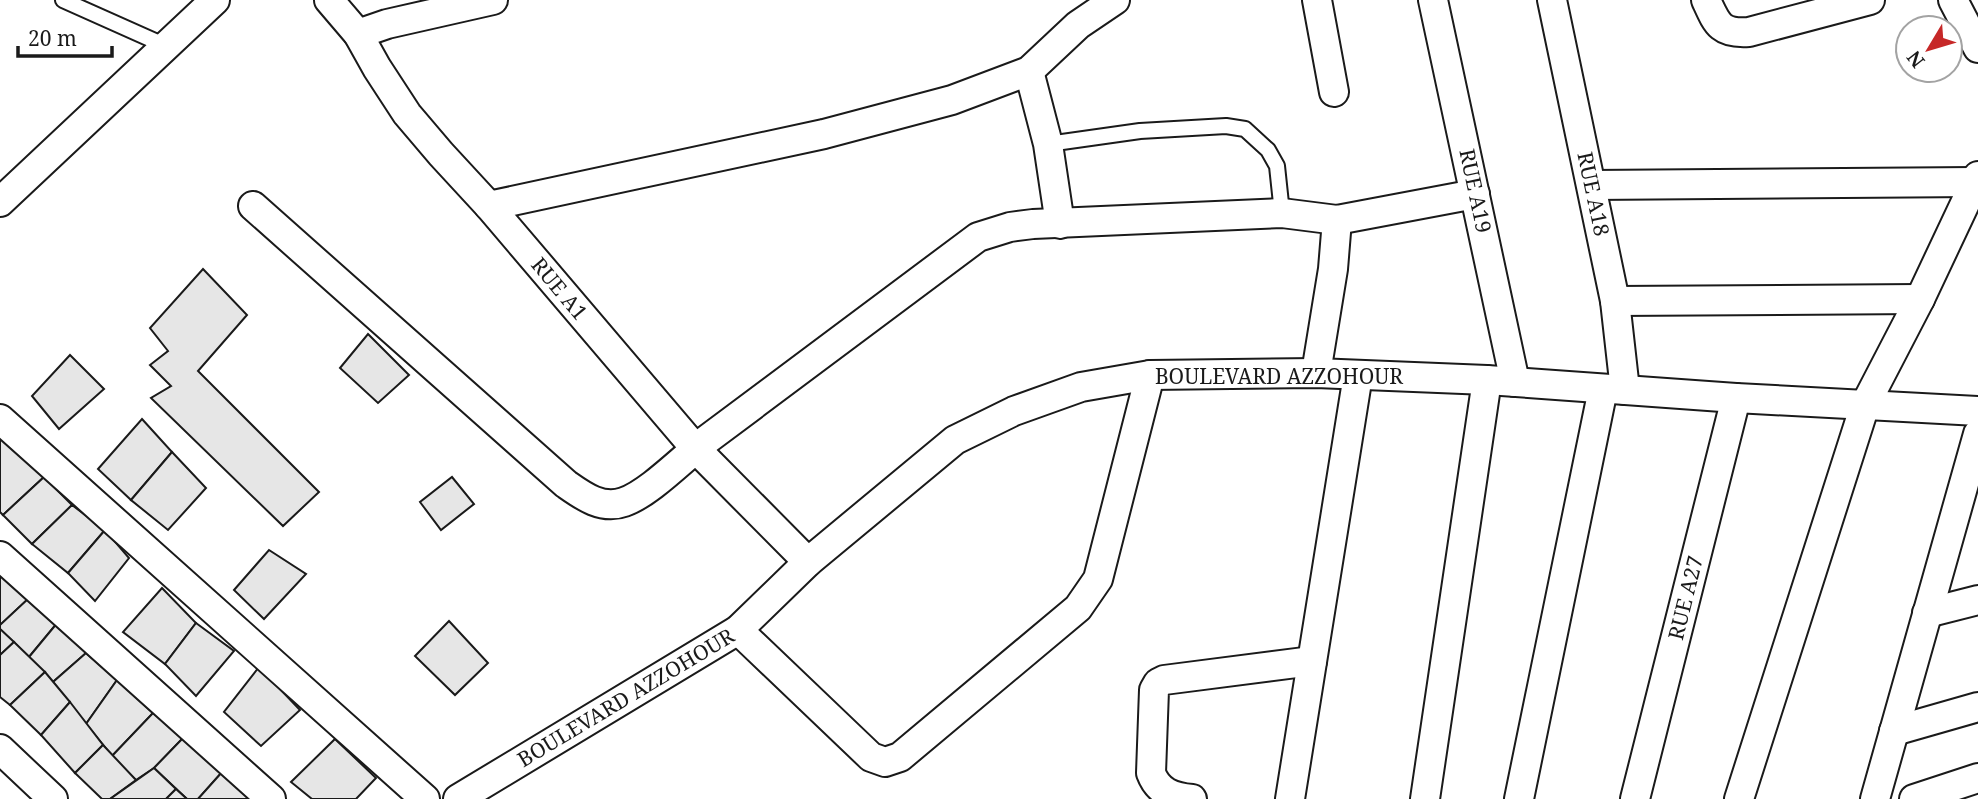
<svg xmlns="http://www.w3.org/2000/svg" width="1978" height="799" font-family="'Noto Serif',serif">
	<rect width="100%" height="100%" fill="#fff"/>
	<!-- building -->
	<g fill="#e6e6e6" stroke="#1a1a1a" stroke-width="2">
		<polygon points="203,269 247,315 198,371 319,492 283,526 151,398 171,386 150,365 168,351 150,328"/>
		<polygon points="368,334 409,375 378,403 340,368"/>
		<polygon points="70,355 104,389 59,429 32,396"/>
		<polygon points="142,419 172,452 131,500 98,469"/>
		<polygon points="0,435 44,477 3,515 0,512"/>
		<polygon points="172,452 206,488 168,530 131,500"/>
		<polygon points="44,477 72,505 32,544 3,515"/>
		<polygon points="452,477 474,504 441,530 420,502"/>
		<polygon points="72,505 105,530 68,573 32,544"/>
		<polygon points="105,530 129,558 95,601 68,573"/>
		<polygon points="269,550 306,574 264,619 234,590"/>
		<polygon points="0,573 29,598 0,625"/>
		<polygon points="162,588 196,623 165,664 123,632"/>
		<polygon points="29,598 58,622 29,657 0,629 0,625"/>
		<polygon points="449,621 488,663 455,695 415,656"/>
		<polygon points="58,622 86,653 53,682 29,657"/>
		<polygon points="196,623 234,651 196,696 165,664"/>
		<polygon points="0,629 14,642 0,655"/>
		<polygon points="14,642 45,672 10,705 0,697 0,655"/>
		<polygon points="86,653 117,680 86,724 53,682"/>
		<polygon points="259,667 300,710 261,746 224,712"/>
		<polygon points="45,672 70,702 41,735 10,705"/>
		<polygon points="117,680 153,713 112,756 86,724"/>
		<polygon points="70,702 103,745 75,773 41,735"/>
		<polygon points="153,713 184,737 154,768 136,780 112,756"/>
		<polygon points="184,737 223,771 198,799 187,799 154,768"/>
		<polygon points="335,739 376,778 356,799 312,799 291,782"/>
		<polygon points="103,745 136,780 110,799 102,799 75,773"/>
		<polygon points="154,768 176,789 166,799 110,799"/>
		<polygon points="223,771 251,797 250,799 198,799"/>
		<polygon points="176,789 187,799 166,799"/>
	</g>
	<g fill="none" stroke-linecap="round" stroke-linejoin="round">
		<!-- service casing -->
		<g stroke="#1a1a1a" stroke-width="18">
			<g id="service">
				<polyline points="63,0 166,46"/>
				<polyline points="1048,144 1140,131 1226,126 1245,129 1268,150 1277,166 1282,213"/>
			</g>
		</g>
		<!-- minor casing -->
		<g stroke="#1a1a1a" stroke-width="32">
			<g id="minor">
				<polyline points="329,0 358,34 377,68 407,114 441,154 489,206 695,448 808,562"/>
				<polyline points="1317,0 1334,92"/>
				<polyline points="1433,0 1515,382"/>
				<polyline points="1552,0 1615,301 1625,390"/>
				<path d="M 1706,0 C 1717,24 1720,34 1749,32 L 1870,0"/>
				<polyline points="1953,0 1978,48"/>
				<polyline points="358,34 387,24 493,0"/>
				<polyline points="1029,71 1048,144 1060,224"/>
				<polyline points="1592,185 1975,182"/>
				<polyline points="0,202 215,0"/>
				<path d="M 253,206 L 566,484 C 583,496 602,510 624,502 C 650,493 685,456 709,438 C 798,371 888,304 978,237 L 1010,227 L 1033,224 L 1282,213 L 1337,220 L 1475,194"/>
				<polyline points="489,206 824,134 952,100 1029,71 1078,25 1115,0"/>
				<polyline points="1615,301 1920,299"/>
				<polyline points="1316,373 1333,269 1337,220"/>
				<polyline points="0,419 425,799"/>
				<polyline points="0,556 271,799"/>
				<polyline points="1927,613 1978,600"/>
				<polyline points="738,630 871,757 885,762 900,757 1078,608 1098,579 1150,375"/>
				<polyline points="1894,731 1978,707"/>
				<polyline points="0,749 53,799"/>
				<polyline points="458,799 738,630 808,562 955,440 1014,411 1081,387 1150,375 1316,373 1487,380 1736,398 1978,411"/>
				<path d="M 1192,799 C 1173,797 1158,792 1151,773 L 1154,690 L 1158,683 L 1164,680 L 1312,661"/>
				<polyline points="1290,799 1358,375"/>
				<polyline points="1425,799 1487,380"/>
				<polyline points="1519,799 1603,389"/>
				<polyline points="1635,799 1736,398"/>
				<polyline points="1739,799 1865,405 1920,299 1978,176"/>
				<polyline points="1875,799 1978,434"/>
				<polyline points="1914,799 1978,778"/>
			</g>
		</g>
		<!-- service -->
		<use href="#service" stroke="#fff" stroke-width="14"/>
		<!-- minor -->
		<use href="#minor" stroke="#fff" stroke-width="28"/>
	</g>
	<g text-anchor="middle" stroke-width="5" stroke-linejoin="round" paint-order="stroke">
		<!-- street labels -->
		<g font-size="21" fill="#1a1a1a" stroke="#fff">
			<text transform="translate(1475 191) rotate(78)" y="7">RUE A19</text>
			<text transform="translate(1593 194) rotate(78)" y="7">RUE A18</text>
			<text transform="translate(559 289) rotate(50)" y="7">RUE A1</text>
			<text x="1279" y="384">BOULEVARD AZZOHOUR</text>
			<text transform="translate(1686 598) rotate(-76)" y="7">RUE A27</text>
			<text transform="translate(626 698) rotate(-31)" y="7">BOULEVARD AZZOHOUR</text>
		</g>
	</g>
	<!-- north arrow -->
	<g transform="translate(1929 49) rotate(232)"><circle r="33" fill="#ffffff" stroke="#a3a3a3" stroke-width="2"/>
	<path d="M0-5L12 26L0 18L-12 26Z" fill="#c62828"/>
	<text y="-10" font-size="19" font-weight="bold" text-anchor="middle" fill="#1a1a1a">N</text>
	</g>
	<!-- scale -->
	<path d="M18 46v10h94v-10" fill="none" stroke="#1a1a1a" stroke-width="3.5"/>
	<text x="28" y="46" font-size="21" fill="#1a1a1a" stroke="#ffffff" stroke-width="5" paint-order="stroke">20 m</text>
</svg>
